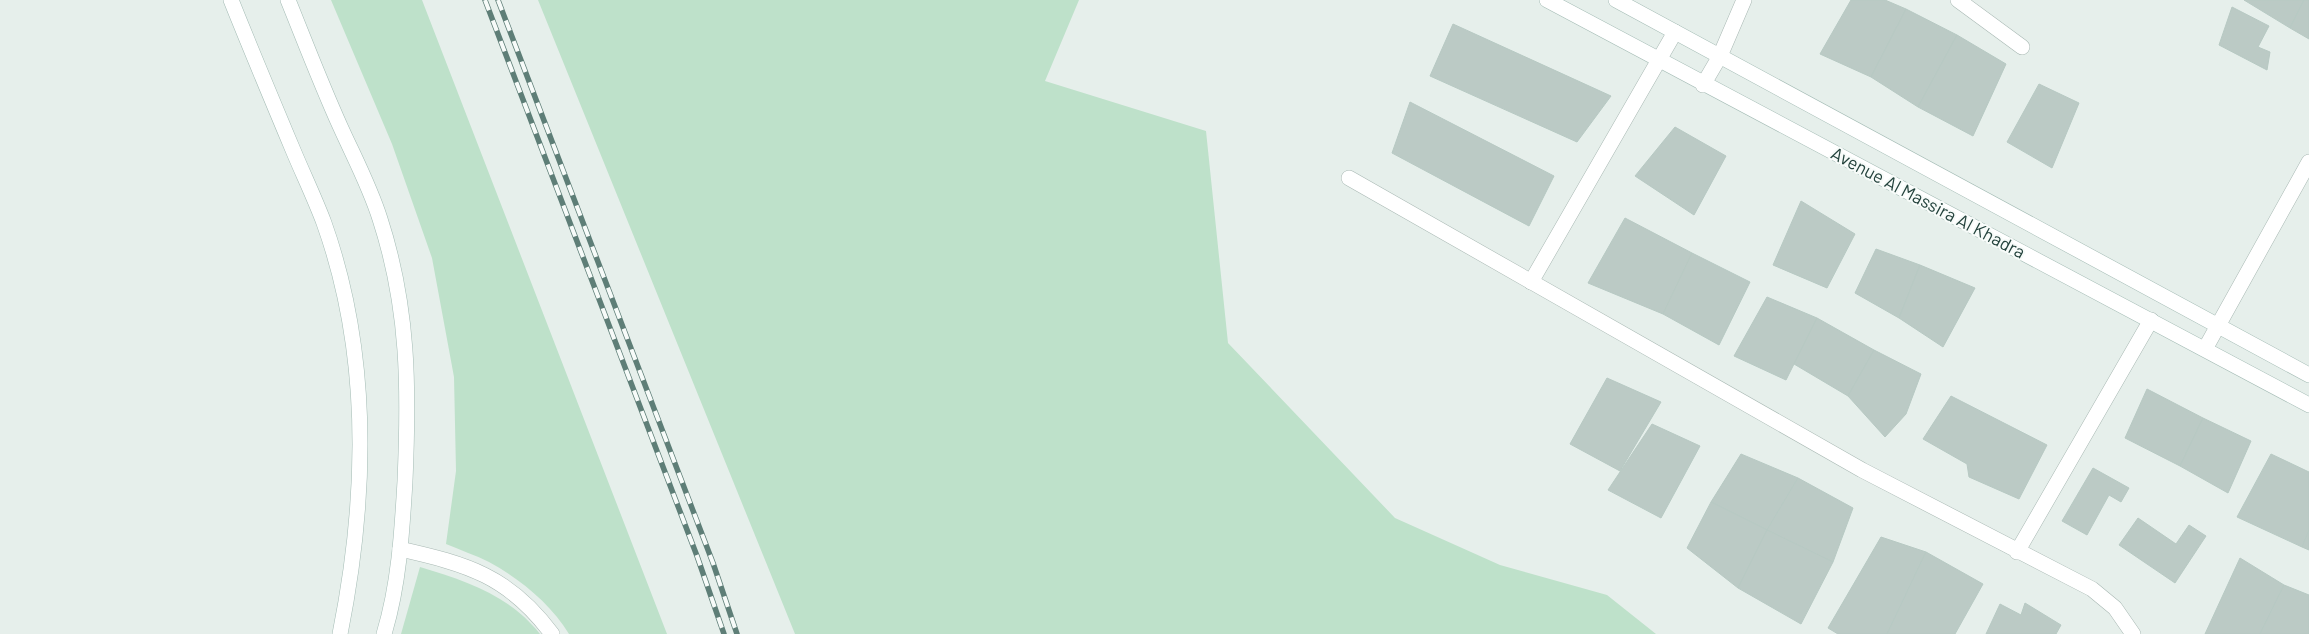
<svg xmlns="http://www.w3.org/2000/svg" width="2309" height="634" font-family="Barlow,sans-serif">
	<rect width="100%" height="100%" fill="#e6efeb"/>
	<!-- green -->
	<g fill="#bee1ca">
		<path d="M 331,0 L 422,0 L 667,634 L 569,634 C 551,604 520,579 489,562 C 475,555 460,550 446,544 L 456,471 L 454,377 L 432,258 L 392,144 Z"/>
		<polygon points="538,0 1079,0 1045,81 1206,131 1228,343 1395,518 1500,565 1607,595 1656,634 795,634"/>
		<path d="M 420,567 C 466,581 509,595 540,634 L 401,634 Z"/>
	</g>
	<!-- building -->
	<g fill="#bbcac5" stroke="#b7c9c3">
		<polygon points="1851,0 1885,0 1906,9 1871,77 1820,54"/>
		<polygon points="2244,0 2304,0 2290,28"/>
		<polygon points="2304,0 2309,0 2309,39 2290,28"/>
		<polygon points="2232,7 2269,26 2258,47 2270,52 2267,70 2219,45"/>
		<polygon points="1906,9 1957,35 1918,107 1871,77"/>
		<polygon points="1453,24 1611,96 1577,142 1430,76"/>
		<polygon points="1957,35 2006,64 1973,136 1918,107"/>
		<polygon points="2039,84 2079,103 2052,168 2007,142"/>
		<polygon points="1410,102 1554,176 1529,226 1392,153"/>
		<polygon points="1675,127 1726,156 1694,215 1635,176"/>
		<polygon points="1801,201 1855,234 1827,288 1773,265"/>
		<polygon points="1625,218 1692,253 1663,314 1588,283"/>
		<polygon points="1876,249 1920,265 1899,318 1855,293"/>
		<polygon points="1692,253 1750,282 1719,345 1663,314"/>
		<polygon points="1920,265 1975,288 1943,347 1899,318"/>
		<polygon points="1767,297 1817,318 1786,380 1734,356"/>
		<polygon points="1817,318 1874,350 1848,396 1794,364"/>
		<polygon points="1874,350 1921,374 1906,414 1885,437 1848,396"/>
		<polygon points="1607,378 1661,402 1620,471 1570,444"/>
		<polygon points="2147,389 2203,418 2180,466 2125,438"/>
		<polygon points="1951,396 2047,445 2019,499 1969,477 1967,464 1923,439"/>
		<polygon points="2203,418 2251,441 2228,493 2180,466"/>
		<polygon points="1652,424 1700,446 1661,518 1608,490"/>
		<polygon points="1741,454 1798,478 1767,530 1711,502"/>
		<polygon points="2271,454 2309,472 2309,530 2302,547 2237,517"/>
		<polygon points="2093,468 2129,488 2121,502 2109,495 2087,535 2062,521"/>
		<polygon points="1798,478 1853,508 1833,562 1767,530"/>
		<polygon points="1711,502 1767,530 1738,588 1687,548"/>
		<polygon points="2138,518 2176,544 2189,525 2206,536 2175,583 2119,545"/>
		<polygon points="1767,530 1833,562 1801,624 1738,588"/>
		<polygon points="2309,530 2309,550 2302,547"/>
		<polygon points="1881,537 1926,552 1887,634 1838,634 1828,628"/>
		<polygon points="1926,552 1983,584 1955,634 1887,634"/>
		<polygon points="2240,558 2284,585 2260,634 2205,634"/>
		<polygon points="2284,585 2309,595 2309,634 2260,634"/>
		<polygon points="2025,603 2061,625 2056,634 1986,634 2000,604 2021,615"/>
	</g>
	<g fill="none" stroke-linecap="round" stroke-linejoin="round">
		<!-- lane casing -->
		<g stroke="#a8b8b3" stroke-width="16">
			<g id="lane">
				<polyline points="1958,0 2022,47"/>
				<path d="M 400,549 C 467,564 509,576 552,634"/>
			</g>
		</g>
		<!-- street casing -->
		<g stroke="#a8b8b3" stroke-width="16">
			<g id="street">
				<polyline points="1703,85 1720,56 1744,0"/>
				<polyline points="1349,178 1862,470 2092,589 2115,608 2133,634"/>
				<polyline points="1531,282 1675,32"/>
				<polyline points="2205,349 2309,162"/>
				<polyline points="2017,552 2151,320"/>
			</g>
		</g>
		<!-- secondary casing -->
		<g stroke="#a3bbb4" stroke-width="16">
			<g id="secondary">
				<path d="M 231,0 C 251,50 272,100 293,150 C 303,174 315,199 324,223 C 371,355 367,499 340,634"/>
				<path d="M 288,0 C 305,42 321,84 340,126 C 354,157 370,187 380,219 C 409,308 409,389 405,481 C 402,532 399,585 384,634"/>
				<path d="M 1547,0 C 1800,137 2056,268 2309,405"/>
				<polyline points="1616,0 2309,375"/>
			</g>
		</g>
		<!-- lane -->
		<use href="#lane" stroke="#fff" stroke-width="15"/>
		<!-- street -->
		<use href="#street" stroke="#fff" stroke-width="15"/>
		<!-- secondary -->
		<use href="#secondary" stroke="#fff" stroke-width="15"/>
		<!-- rail casing -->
		<g stroke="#5e7e77" stroke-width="5.5">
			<g id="rail">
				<polyline points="485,0 697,556 724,634"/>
				<polyline points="498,0 713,563 737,634"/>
			</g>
		</g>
		<!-- rail -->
		<use href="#rail" stroke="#f7fbf9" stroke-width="4" stroke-dasharray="11" stroke-linecap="butt"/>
	</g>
	<g text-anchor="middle" stroke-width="4" stroke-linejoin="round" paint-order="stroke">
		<!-- street labels -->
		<g font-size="18" fill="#23423c" stroke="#f7fbf9">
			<text transform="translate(1928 203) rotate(28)" y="6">Avenue Al Massira Al Khadra</text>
		</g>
	</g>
</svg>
